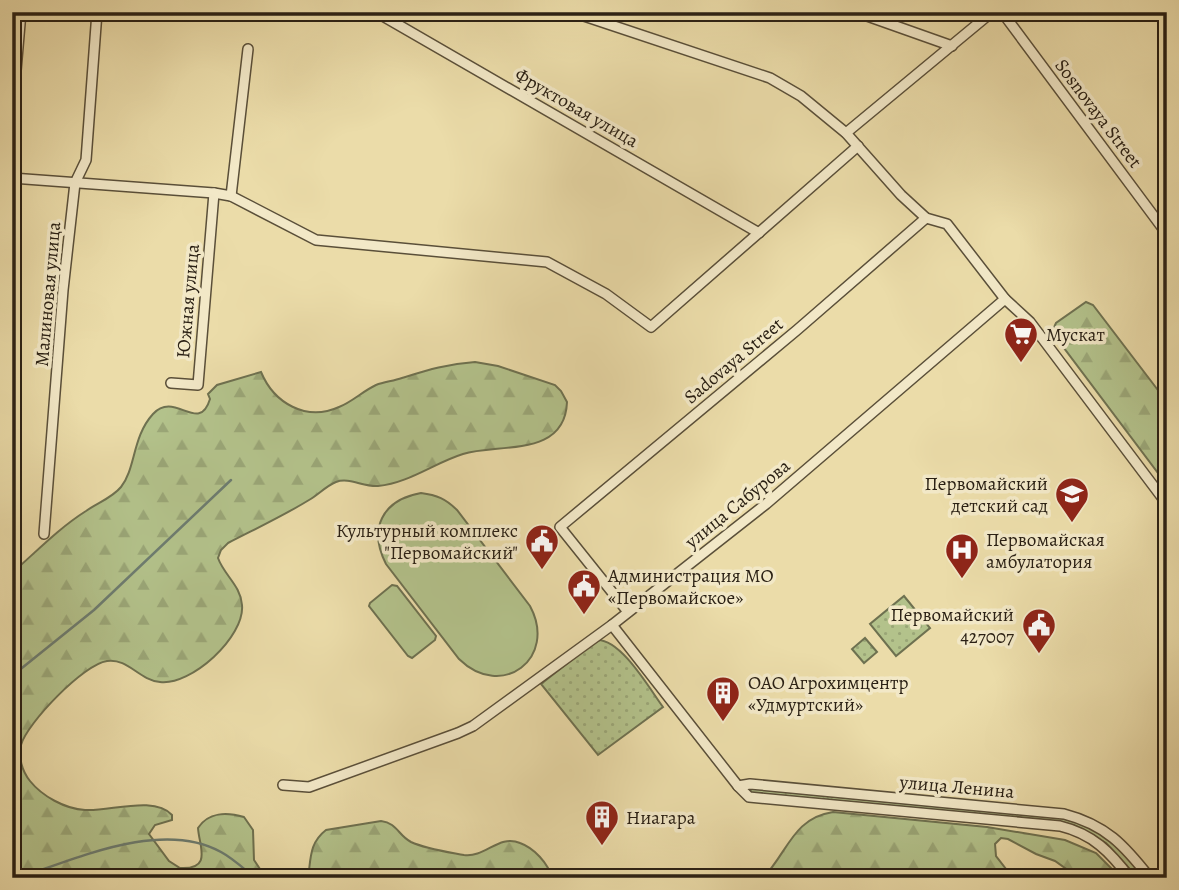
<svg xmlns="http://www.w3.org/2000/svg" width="1179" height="890" font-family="Alegreya,serif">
	<defs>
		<pattern id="grass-tufts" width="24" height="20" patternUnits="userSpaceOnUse" patternTransform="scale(1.75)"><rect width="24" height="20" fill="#b3c28b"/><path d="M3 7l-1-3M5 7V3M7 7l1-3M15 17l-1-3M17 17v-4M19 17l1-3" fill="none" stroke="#9aa677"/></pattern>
		<pattern id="forest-firs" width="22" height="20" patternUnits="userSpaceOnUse" patternTransform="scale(1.75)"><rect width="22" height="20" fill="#b3c28b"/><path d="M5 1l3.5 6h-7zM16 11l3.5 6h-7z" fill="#9aa677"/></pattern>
		<pattern id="park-dots" width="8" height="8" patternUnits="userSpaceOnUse" patternTransform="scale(1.75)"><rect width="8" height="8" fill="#b3c28b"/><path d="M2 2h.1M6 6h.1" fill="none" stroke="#9aa677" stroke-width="1.8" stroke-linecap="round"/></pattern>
	</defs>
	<rect width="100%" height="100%" fill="#ebdca9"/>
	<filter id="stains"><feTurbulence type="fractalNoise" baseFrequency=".00286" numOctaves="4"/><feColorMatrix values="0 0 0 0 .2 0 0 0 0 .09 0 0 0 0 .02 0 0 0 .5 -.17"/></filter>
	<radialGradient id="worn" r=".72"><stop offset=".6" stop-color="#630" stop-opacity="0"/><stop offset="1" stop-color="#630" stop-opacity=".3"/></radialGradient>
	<!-- grass -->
	<path fill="url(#grass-tufts)" stroke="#6e7150" stroke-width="2" d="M 751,788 L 1058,817 C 1105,828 1115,844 1146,878 L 1138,878 L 1106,843 L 1077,828 L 750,794 Z"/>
	<!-- forest -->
	<g fill="url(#forest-firs)" stroke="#6e7150" stroke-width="2">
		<polygon points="1086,302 1093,305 1167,402 1167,485 1052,332 1056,323"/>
		<path d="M 475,362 L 498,366 L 555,385 L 561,391 L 567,402 C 565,458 499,443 463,454 C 434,463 409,483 378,486 C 363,487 349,477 336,482 C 326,486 318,495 309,500 C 283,516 255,529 228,543 L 221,550 L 218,558 C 224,575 241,586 242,605 C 245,637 191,686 160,682 C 139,680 128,658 107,661 C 84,664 27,723 21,745 C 18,757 22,771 30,781 C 42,796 65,809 85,810 C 109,812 154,795 172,815 L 172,820 L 155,825 L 149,834 L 169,861 L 180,868 C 213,870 199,846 198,828 C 208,812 227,812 244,817 L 253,830 L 254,860 L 266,878 L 12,878 L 12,573 C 36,552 59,528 86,511 C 97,503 112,498 121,487 C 136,468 132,437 153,414 C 175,390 199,435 210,399 L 208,394 L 217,385 L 261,372 C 274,403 306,422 339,407 C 352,402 363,391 376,385 C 384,382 393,381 402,378 C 428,370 447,364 475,362 Z"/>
		<path d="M 833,812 L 987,827 L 1065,840 L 1096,853 L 1121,878 L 1079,878 L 1055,861 L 1036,854 L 1008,839 L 1001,838 L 995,844 L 996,856 L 1006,869 L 1009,878 L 763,878 C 788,852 793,818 833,812 Z"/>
		<path d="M 381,821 C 397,823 398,835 411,842 C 426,849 448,852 464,855 C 485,858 499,834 520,843 C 534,848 548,863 552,878 L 308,878 C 311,859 309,843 326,830 Z"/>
	</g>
	<!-- park -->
	<g fill="url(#park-dots)" stroke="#6e7150" stroke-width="2">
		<polygon points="904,596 930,628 896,656 870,624"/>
		<polygon points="865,638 877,652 864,663 852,649"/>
		<path d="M 597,640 C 621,639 649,688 663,707 L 598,755 L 541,684 Z"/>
	</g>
	<!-- pitch -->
	<g fill="#b3c28b" stroke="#6e7150" stroke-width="2">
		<path d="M 421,493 C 437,495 446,499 457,510 L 530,606 C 558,658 502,701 459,659 L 386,564 C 368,529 382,500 421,493 Z"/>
		<polygon points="392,585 397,586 436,636 435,640 412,658 408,656 369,606 370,603"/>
	</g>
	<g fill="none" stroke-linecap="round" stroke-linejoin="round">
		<!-- stream -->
		<g stroke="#6d7c70" stroke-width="2.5">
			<polyline points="12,676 94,610 231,480"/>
			<path d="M 18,878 C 76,859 162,819 221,852 C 234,859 244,869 255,878"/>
		</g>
		<!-- minor casing -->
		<g stroke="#5a4f39" stroke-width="12">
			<g id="minor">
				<polyline points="376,12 759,233"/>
				<polyline points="572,12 770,78 801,96 846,133 901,195 926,218 947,224 1005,299 1030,322 1167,504"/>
				<polyline points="856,12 952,46"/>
				<polyline points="1002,12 1167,234"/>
				<polyline points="12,117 21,12"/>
				<polyline points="846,133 992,12"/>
				<polyline points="12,178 214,193 231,196 316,240 547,262 606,294 651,327 858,146"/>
				<polyline points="231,196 248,49"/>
				<polyline points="171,383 198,385 214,193"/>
				<polyline points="44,534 63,290 75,183 86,160 97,12"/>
				<polyline points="628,612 560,527 797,330 926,218"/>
				<path d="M 612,625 L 738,786 L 749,797 L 1060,826 C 1093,834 1110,852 1130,878"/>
				<polyline points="283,785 309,787 458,733 473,726 612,625 766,504 1005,299"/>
				<path d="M 738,786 L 750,784 L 1064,814 C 1106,825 1124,845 1150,878"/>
			</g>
		</g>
		<!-- minor -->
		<use href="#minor" stroke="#f2e8c7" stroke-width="9"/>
	</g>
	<!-- icons -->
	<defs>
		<g id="supermarket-pin" transform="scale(1.75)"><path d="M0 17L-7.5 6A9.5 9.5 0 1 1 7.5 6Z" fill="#8f2418" stroke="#f2e8c7"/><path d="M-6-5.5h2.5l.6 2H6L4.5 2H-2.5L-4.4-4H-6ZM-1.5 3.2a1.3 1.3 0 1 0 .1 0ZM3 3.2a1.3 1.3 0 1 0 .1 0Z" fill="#fff"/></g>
		<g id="school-pin" transform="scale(1.75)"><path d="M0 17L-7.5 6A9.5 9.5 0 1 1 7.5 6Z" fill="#8f2418" stroke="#f2e8c7"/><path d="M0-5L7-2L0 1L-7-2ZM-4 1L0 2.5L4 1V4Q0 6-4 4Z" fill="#fff"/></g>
		<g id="civic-pin" transform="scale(1.75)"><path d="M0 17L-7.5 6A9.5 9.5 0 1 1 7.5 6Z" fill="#8f2418" stroke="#f2e8c7"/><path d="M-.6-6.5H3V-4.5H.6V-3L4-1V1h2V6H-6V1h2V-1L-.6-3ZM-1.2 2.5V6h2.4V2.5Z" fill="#fff"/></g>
		<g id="hospital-pin" transform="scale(1.75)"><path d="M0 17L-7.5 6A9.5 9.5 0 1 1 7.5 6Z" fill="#8f2418" stroke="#f2e8c7"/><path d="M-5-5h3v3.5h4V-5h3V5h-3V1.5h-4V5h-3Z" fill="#fff"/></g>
		<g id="building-pin" transform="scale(1.75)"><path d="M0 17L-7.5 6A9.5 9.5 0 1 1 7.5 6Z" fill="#8f2418" stroke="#f2e8c7"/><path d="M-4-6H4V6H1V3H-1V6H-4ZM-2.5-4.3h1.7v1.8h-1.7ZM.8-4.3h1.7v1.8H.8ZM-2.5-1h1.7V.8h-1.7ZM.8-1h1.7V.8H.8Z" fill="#fff"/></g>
	</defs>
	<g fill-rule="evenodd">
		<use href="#supermarket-pin" x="1021" y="334"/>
		<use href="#school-pin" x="1072" y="494"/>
		<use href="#civic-pin" x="542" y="541"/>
		<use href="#hospital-pin" x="962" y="550"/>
		<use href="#civic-pin" x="584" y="586"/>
		<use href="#civic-pin" x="1039" y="625"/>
		<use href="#building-pin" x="723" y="693"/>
		<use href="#building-pin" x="602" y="817"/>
	</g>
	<g text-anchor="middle" stroke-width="7" stroke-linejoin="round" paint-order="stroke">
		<!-- street labels -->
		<g font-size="19" fill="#2a2014" stroke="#f2e8c7">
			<text transform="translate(577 107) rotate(30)" y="7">Фруктовая улица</text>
			<text transform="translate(1099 113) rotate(53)" y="7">Sosnovaya Street</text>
			<text transform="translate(47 294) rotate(-85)" y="7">Малиновая улица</text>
			<text transform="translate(187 301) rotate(-85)" y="7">Южная улица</text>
			<text transform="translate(733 360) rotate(-40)" y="7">Sadovaya Street</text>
			<text transform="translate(737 503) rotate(-39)" y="7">улица Сабурова</text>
			<text transform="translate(957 786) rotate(5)" y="7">улица Ленина</text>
		</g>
		<!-- poi labels -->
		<g font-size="19" fill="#2a2014" stroke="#f2e8c7" text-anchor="start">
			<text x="1046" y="341">Мускат</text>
			<text x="1048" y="490" text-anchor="end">Первомайский<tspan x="1048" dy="22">детский сад</tspan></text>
			<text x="518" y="537" text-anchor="end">Культурный комплекс<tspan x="518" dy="22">"Первомайский"</tspan></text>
			<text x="986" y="546">Первомайская<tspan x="986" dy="22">амбулатория</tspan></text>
			<text x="608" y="582">Администрация МО<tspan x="608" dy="22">«Первомайское»</tspan></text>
			<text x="1014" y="621" text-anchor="end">Первомайский<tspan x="1014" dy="22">427007</tspan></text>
			<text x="748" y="689">ОАО Агрохимцентр<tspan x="748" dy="22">«Удмуртский»</tspan></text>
			<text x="626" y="824">Ниагара</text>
		</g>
	</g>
	<!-- margin -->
	<rect width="1179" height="890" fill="none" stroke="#ebdca9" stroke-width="42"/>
	<rect x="14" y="14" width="1151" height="862" fill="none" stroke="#2a2014" stroke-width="3.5"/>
	<rect x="21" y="21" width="1137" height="848" fill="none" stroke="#2a2014" stroke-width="2"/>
	<rect width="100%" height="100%" filter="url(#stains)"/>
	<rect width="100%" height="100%" fill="url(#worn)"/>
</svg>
